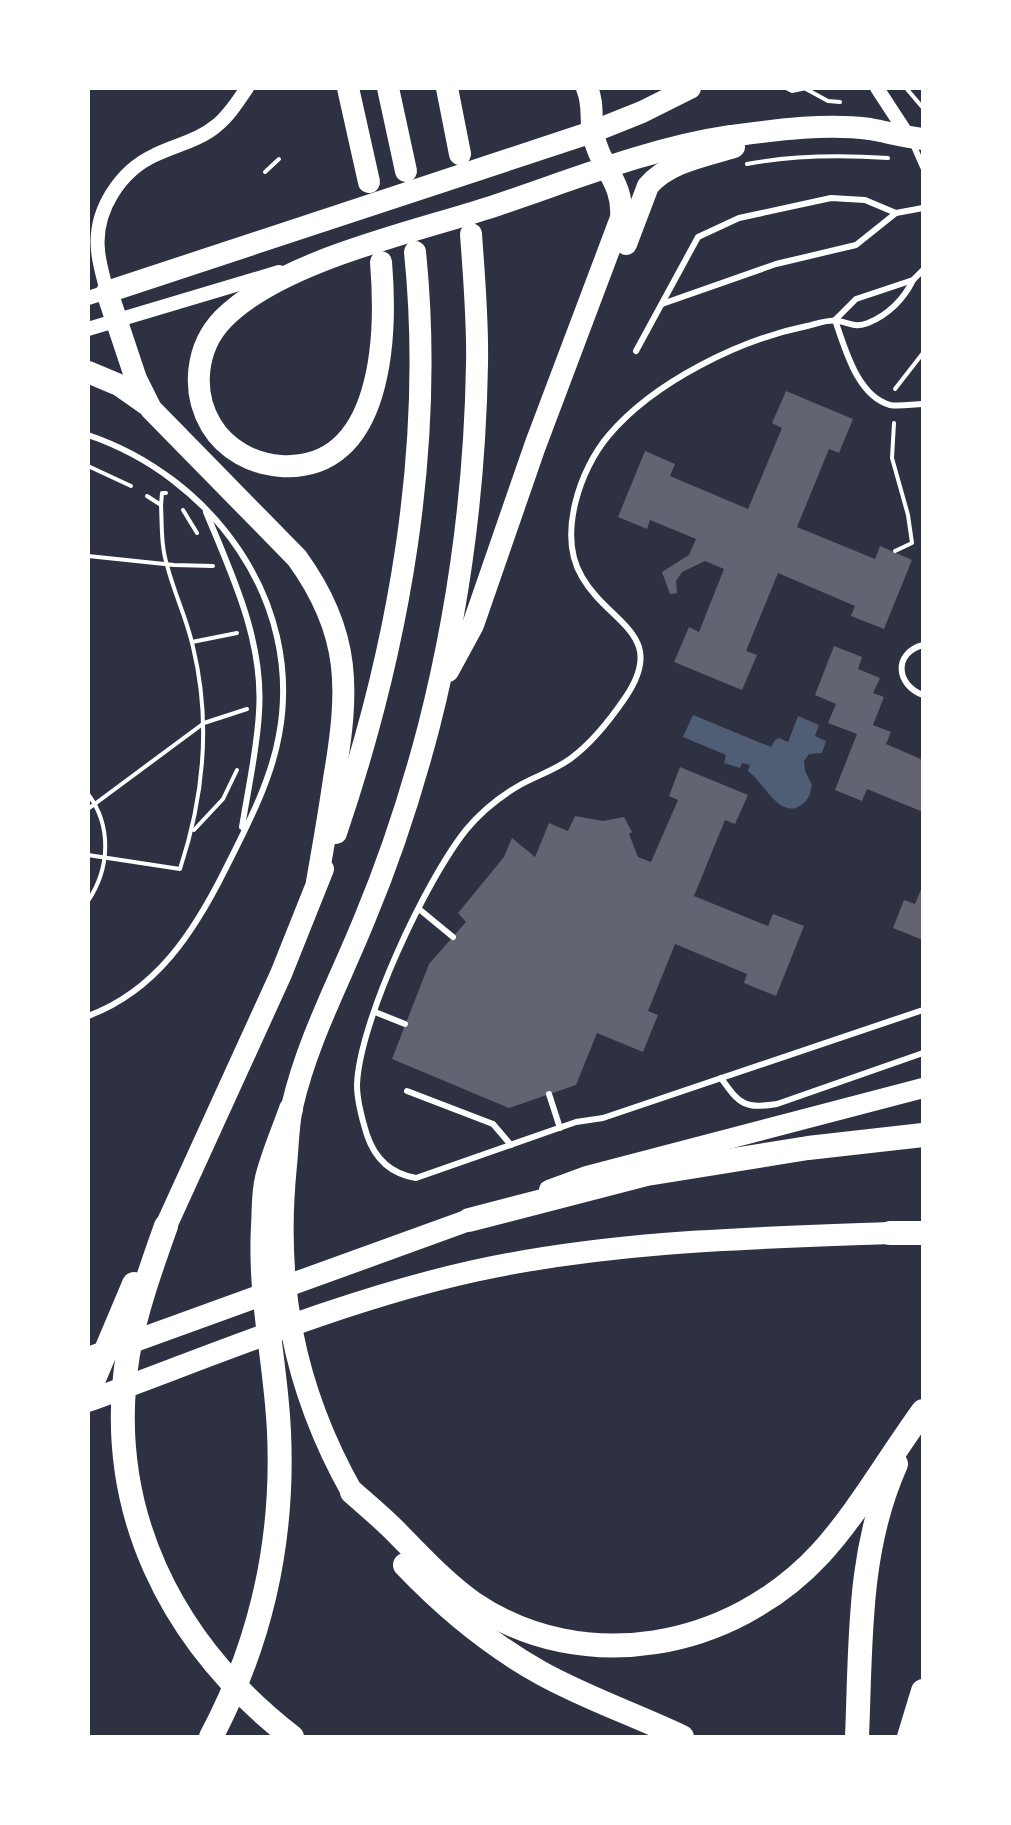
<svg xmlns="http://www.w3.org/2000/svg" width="1011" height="1825" font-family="'PT Sans',sans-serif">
	<rect width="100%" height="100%" fill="#2d3142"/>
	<!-- water -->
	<path fill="#4f5d75" d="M 693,715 L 771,747 L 775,740 L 779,738 L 788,742 L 798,716 L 819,725 L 815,736 L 826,741 L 822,753 L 809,754 L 804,761 L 805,771 L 812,785 C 810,795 808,802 798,807 C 778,816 763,782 748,771 L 750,765 L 742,763 L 740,768 L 724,763 L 726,755 L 683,737 Z"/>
	<!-- building -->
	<g fill="#626471">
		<polygon points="786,391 853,419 839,453 829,449 797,527 875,559 880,546 912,560 884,629 851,616 855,606 778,573 746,651 757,655 742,690 674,662 689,627 699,632 724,569 705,561 682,572 676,581 677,593 670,594 662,572 689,555 696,539 650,520 647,529 618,517 645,451 675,464 670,476 748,509 782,428 772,423"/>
		<polygon points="834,646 862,657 858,669 880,678 873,693 884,697 873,725 891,732 886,744 923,760 923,812 867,789 862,801 835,790 857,734 828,723 836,704 815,695"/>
		<polygon points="680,767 748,795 735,824 725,820 694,896 768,926 773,914 804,926 776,996 744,983 747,974 675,944 648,1011 658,1015 643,1052 597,1033 576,1085 509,1108 392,1059 429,964 466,922 458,913 504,857 512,838 535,857 549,823 568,831 575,816 603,821 624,817 632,832 629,834 638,857 651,862 678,800 669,796"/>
		<polygon points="923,885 923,940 893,928 904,900 915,904"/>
	</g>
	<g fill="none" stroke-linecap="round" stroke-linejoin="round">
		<!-- path -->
		<g stroke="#fff" stroke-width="4">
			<polyline points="786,88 792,91 806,88"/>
			<polyline points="906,88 923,108"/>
			<polyline points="806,89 828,101 840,102"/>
			<path d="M 747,164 C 794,155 841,155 888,158"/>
			<polyline points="265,172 279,159"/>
			<polyline points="895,389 923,353"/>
			<polyline points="894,423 892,458 908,515 912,543 895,551"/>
			<polyline points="88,466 131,486"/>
			<polyline points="147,496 161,505 162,493 166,493"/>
			<polyline points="183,510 197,533"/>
			<polyline points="88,556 174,565 213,566"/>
			<polyline points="192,642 237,633"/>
			<path d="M 88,794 C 112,826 110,868 88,901"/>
			<polyline points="88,809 204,723 247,709"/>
			<polyline points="194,830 223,799 237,770"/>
			<path d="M 88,855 L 180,869 C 204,796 211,721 193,647 C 187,619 174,593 167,565 C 161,546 162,525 161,505"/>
		</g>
		<!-- service -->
		<g stroke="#fff" stroke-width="6">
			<polyline points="913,144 923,167"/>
			<path d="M 913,280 C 904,299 888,315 868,323 C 855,328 851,323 838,321 C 828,319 816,324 807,326 C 739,340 654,382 609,435 C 580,469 557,535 582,577 C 609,624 669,634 625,698 C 610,720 592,743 570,759 C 555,770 536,776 520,785 C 501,796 480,813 466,830 C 426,880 359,1022 357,1085 C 357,1102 362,1119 367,1135 C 375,1159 392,1174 416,1178 L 576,1122 L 603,1118 L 923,1010"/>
			<polyline points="662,304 776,264 856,245 896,213 923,208"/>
			<path d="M 835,320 C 845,348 857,396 890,405 C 900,407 913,404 923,404"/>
			<polyline points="835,320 856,299 913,280 923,270"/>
			<polyline points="636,351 698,237 739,218 831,198 865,200 896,213"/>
			<path d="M 88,435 C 212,477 304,601 279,735 C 271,781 246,828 225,870 C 194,932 156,991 88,1016"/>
			<path d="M 206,512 C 232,575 264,641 259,712 C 257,750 248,789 242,827"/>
			<path d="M 923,645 C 893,653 896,685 923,695"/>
			<polyline points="419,909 453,937"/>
			<polyline points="375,1012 405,1024"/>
			<path d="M 721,1078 C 740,1105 745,1109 777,1104 L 923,1053"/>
			<polyline points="407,1091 493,1124 511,1145"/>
			<polyline points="549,1094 560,1128"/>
		</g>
		<!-- tertiary -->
		<g stroke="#fff" stroke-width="14">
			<polyline points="877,88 909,137"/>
			<path d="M 88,298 L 107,292 C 104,279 99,264 98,250 C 94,211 120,171 155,155 C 175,145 198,141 216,126 C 229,116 238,101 247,88"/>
			<polyline points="88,329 279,272"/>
		</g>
		<!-- primary -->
		<polyline stroke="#fff" stroke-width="20" points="549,1190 587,1176 923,1088"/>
		<!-- trunk -->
		<g stroke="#fff" stroke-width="22">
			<polyline points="348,88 369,182"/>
			<polyline points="388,88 406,171"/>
			<polyline points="447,88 460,154"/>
			<path d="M 626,244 L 648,186 C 668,162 705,156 734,147"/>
			<path d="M 381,262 C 387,334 384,472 281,466 C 253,464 226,450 211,425 C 191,391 196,347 223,319 C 280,261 411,233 488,208 C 567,182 649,148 731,136 C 776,130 825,123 870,129 C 887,132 905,137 923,139"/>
			<polyline points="88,372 119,385 146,404"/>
			<path d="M 448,671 L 473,625 L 535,446 L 621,218 C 624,181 599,167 593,133 C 590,116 594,105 587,88"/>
			<path d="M 336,833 C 399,648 435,447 415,252"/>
			<path d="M 317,882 C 323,848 329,814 334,779 C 349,691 352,634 297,558 L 151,409 L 136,379 L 107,292 L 592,132 L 642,112 L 690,88"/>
			<polyline points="166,1226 281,974 323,869"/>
			<polyline points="88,1358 469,1220"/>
			<path d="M 88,1401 C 214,1355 343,1300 474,1271 C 611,1241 751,1238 890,1233"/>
			<path d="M 352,1492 C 293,1387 274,1284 286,1165 C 288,1146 288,1125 292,1107 C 307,1041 340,980 365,918 C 391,856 412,791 429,726 C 459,608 475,486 477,364 C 478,321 474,277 471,234"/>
		</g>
		<!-- motorway -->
		<g stroke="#fff" stroke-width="24">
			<polyline points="469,1220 647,1174 808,1148 923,1135"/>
			<path d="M 166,1226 C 151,1268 136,1310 128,1354 C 103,1509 171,1643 292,1737"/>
			<polyline points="890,1233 923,1233"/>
			<polyline points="88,1393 134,1284"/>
			<path d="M 352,1492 C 369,1507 386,1521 401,1537 C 424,1560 446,1584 473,1603 C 583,1678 732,1649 820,1554 C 857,1514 890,1456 923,1411"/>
			<path d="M 405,1565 C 446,1608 489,1644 541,1673 C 586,1698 636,1715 682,1737"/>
			<path d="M 211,1737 C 262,1641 284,1541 279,1432 C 276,1362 259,1299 263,1226 C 264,1211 263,1193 267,1178 C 273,1154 283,1132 291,1109"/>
			<path d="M 857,1737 C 861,1644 857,1551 896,1464"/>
			<polyline points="909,1737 923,1691"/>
		</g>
	</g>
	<!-- border -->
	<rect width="1011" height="1825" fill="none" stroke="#ffffff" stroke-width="180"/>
</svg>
